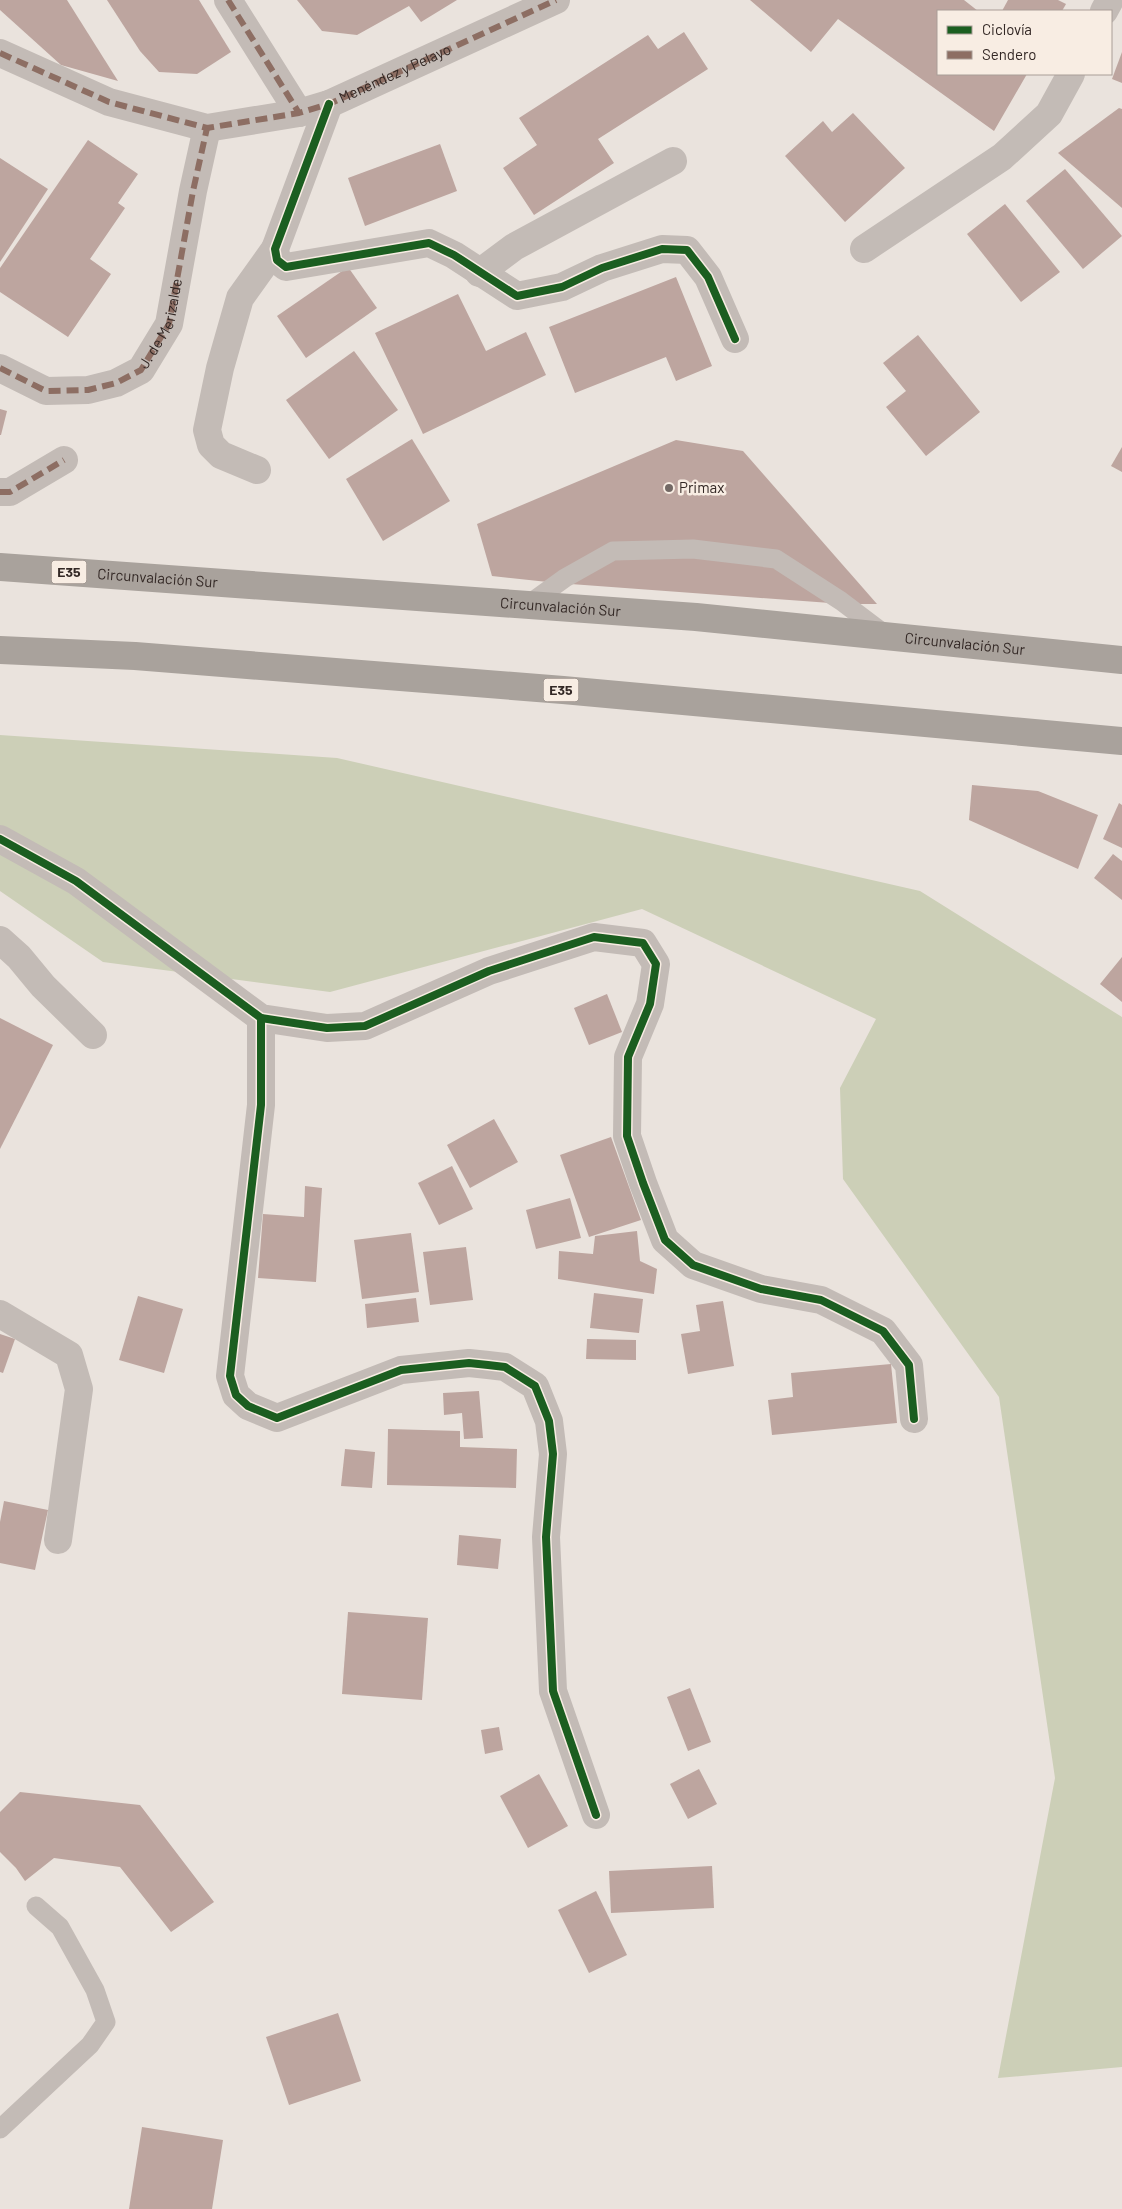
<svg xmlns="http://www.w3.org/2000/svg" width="1122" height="2209" font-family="Barlow,sans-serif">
	<rect width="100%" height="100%" fill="#eae3dd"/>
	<!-- green -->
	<polygon fill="#cccfb7" points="0,735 337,758 920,891 1122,1017 1122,2067 998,2078 1055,1778 999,1397 843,1179 840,1088 876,1019 642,909 330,992 103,962 0,891"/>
	<!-- building -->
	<g fill="#bda59f">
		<polygon points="0,0 67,0 118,81 61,65 0,10"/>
		<polygon points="107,0 199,0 231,52 197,74 159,72 140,51"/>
		<polygon points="297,0 457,0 421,22 409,6 357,35 322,31"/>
		<polygon points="750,0 964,0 978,11 938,11 938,74 1027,74 994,131 838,19 811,52"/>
		<polygon points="1008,0 1058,0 1066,4 1062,11 1002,11"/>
		<polygon points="684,32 708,69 598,139 614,163 534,215 503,168 537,145 519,118 648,35 658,49"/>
		<polygon points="1122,52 1122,83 1112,79"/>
		<polygon points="1119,108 1122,109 1122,208 1058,153"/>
		<polygon points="853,113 905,168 845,222 785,156 823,121 832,132"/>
		<polygon points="88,140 138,174 118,203 125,208 90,259 111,274 68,337 0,292 0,268"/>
		<polygon points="440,144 457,191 365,226 348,178"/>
		<polygon points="0,158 48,189 0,262"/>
		<polygon points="1065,169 1122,236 1083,269 1026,201"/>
		<polygon points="1005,204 1060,272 1021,302 967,234"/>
		<polygon points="348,267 377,308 306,358 277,316"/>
		<polygon points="676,277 712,366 676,381 666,357 575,393 549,327"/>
		<polygon points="458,294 486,351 526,332 546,375 423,434 375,333"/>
		<polygon points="918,335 980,412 926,456 886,407 906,391 883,363"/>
		<polygon points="354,351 398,410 329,459 286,400"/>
		<polygon points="0,409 7,411 1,435 0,435"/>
		<polygon points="412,439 450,501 383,541 346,479"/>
		<polygon points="676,440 743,451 877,604 844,604 557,583 492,576 477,524"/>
		<polygon points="1122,447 1122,472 1111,466"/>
		<polygon points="972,785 1038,791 1098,815 1078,869 969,820"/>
		<polygon points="1119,803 1122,805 1122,848 1103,839"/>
		<polygon points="1113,854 1122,861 1122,900 1094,878"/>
		<polygon points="1122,957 1122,1002 1100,984"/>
		<polygon points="607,994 622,1032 589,1045 574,1008"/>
		<polygon points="0,1018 53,1045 0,1149"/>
		<polygon points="494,1119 518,1162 470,1188 447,1145"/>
		<polygon points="611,1137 641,1220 589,1237 560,1155"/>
		<polygon points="452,1166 473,1209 439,1225 418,1183"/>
		<polygon points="305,1186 322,1188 316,1282 258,1278 263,1214 304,1217"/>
		<polygon points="570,1198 581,1238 536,1249 526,1210"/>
		<polygon points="637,1231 640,1261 657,1269 654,1294 558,1279 559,1251 593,1254 595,1236"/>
		<polygon points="411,1233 419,1292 362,1299 354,1240"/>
		<polygon points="466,1247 473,1300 430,1305 423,1252"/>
		<polygon points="594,1293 643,1299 639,1333 590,1328"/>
		<polygon points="138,1296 183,1309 164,1373 119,1360"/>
		<polygon points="416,1298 419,1322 367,1328 365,1304"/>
		<polygon points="723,1301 734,1366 688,1374 681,1334 700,1331 696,1305"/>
		<polygon points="0,1334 15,1339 3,1373 0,1372"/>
		<polygon points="587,1339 636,1340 636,1360 586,1359"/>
		<polygon points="891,1364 897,1423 772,1435 768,1400 793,1397 791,1373"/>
		<polygon points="479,1391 483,1438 464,1439 462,1413 444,1415 443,1393"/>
		<polygon points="388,1429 460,1431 460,1447 517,1449 516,1488 387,1485"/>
		<polygon points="345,1449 375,1452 372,1488 341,1486"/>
		<polygon points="4,1501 48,1510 35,1570 0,1563 0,1522"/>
		<polygon points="459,1535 501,1539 498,1569 457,1565"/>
		<polygon points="348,1612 428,1618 422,1700 342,1694"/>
		<polygon points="690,1688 711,1742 688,1751 667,1697"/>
		<polygon points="499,1727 503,1750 485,1754 481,1730"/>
		<polygon points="699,1769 717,1804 688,1819 670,1784"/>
		<polygon points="539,1774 568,1826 528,1848 500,1796"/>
		<polygon points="20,1792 140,1805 214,1902 171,1932 120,1867 54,1858 25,1881 16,1868 0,1852 0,1812"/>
		<polygon points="712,1866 714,1908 611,1913 609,1871"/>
		<polygon points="596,1891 627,1955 589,1973 558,1910"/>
		<polygon points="338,2013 361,2081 289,2105 266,2037"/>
		<polygon points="142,2127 223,2140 212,2209 129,2209"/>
	</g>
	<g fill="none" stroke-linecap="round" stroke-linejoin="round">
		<!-- lane -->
		<g stroke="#c3bbb6" stroke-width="19">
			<polyline points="529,604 565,578 613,551 693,549 776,559 841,601 886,635"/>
			<polyline points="0,2129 90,2045 106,2022 95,1990 60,1927 36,1906"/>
		</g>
		<!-- street -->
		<g stroke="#c3bbb6" stroke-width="28">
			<polyline points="228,0 299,113"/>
			<polyline points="1104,11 1110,0"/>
			<polyline points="0,53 109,102 207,128 299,113 329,104 556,0"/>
			<polyline points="329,104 275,249 277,260 286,267 429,243 454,255 517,296 562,287 602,268 662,249 687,250 708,277 735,339"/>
			<polyline points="864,249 1002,157 1049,114 1071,74"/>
			<polyline points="479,273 514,247 673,161"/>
			<polyline points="0,368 46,391 88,390 116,383 141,370 169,324 193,191 207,128"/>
			<polyline points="257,470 221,455 211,445 207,430 220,368 240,298 275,249"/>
			<polyline points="0,492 10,492 64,460"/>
			<polyline points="0,839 76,881 261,1018 327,1028 365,1026 489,971 594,937 643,943 656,964 650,1004 628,1057 627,1136 643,1183 665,1240 693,1265 761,1289 821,1300 883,1331 909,1365 914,1419"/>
			<polyline points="0,940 19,957 43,986 93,1035"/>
			<polyline points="261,1018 261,1105 230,1376 236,1395 248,1406 277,1418 401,1370 469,1363 488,1365 505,1367 535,1386 549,1421 553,1454 546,1537 553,1691 596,1815"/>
			<polyline points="0,1314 69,1355 79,1389 58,1540"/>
		</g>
		<!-- highway -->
		<g stroke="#a9a29c" stroke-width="28">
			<path id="s1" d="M 0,567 L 696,617 L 1122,660"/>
			<polyline points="0,650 135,656 563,690 1122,741"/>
		</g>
		<!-- quiet -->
		<g stroke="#8d6e63" stroke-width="6" stroke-dasharray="12 6" stroke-linecap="butt">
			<polyline points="228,0 299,113"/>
			<path id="s2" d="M 0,53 L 109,102 L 207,128 L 299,113 L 329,104 L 556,0"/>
			<path id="s3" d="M 0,368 L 46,391 L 88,390 L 116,383 L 141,370 L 169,324 L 193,191 L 207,128"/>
			<polyline points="0,492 10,492 64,460"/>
		</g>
		<!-- cycleway casing -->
		<g stroke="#f8ede3" stroke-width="11">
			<g id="cycleway">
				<polyline points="329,104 275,249 277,260 286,267 429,243 454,255 517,296 562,287 602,268 662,249 687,250 708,277 735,339"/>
				<polyline points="0,839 76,881 261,1018 327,1028 365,1026 489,971 594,937 643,943 656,964 650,1004 628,1057 627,1136 643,1183 665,1240 693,1265 761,1289 821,1300 883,1331 909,1365 914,1419"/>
				<polyline points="261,1018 261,1105 230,1376 236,1395 248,1406 277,1418 401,1370 469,1363 488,1365 505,1367 535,1386 549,1421 553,1454 546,1537 553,1691 596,1815"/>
			</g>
		</g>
		<!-- cycleway -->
		<use href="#cycleway" stroke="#1b5e20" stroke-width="8"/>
	</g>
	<!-- markers -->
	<circle fill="#736965" stroke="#f8ede3" stroke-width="2" cx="669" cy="488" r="5"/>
	<g text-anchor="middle" stroke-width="5" stroke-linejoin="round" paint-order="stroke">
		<!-- shield labels -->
		<g fill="#f8ede3" stroke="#6e635e" stroke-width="1">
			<rect x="51.5" y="560.5" width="35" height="23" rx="4"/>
			<rect x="543.5" y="678.5" width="35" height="23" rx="4"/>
		</g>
		<g font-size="14" font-weight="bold" fill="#332825">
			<text x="69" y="577">E35</text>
			<text x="561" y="695">E35</text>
		</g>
		<!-- street labels -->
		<g font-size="15" fill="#332825" stroke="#f8ede3">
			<text dy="5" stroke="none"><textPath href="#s2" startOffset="418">Menéndez y Pelayo</textPath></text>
			<text dy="5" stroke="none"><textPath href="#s3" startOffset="202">J. de Merizalde</textPath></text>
			<text dy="5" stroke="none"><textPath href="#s1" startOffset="158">Circunvalación Sur</textPath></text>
			<text dy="5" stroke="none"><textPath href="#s1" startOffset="562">Circunvalación Sur</textPath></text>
			<text dy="5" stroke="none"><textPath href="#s1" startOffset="968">Circunvalación Sur</textPath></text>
		</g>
		<!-- poi labels -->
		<g font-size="15" fill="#332825" stroke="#f8ede3" text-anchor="start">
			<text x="679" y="493">Primax</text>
		</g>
	</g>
	<!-- legend -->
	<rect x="937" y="10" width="175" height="65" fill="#f8ede3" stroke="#a99e97"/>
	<rect x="947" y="26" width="25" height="8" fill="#1b5e20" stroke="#a99e97"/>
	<text x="982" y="35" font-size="15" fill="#332825">Ciclovía</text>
	<rect x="947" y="51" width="25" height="8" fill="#8d6e63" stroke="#a99e97"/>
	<text x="982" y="60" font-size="15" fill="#332825">Sendero</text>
</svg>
